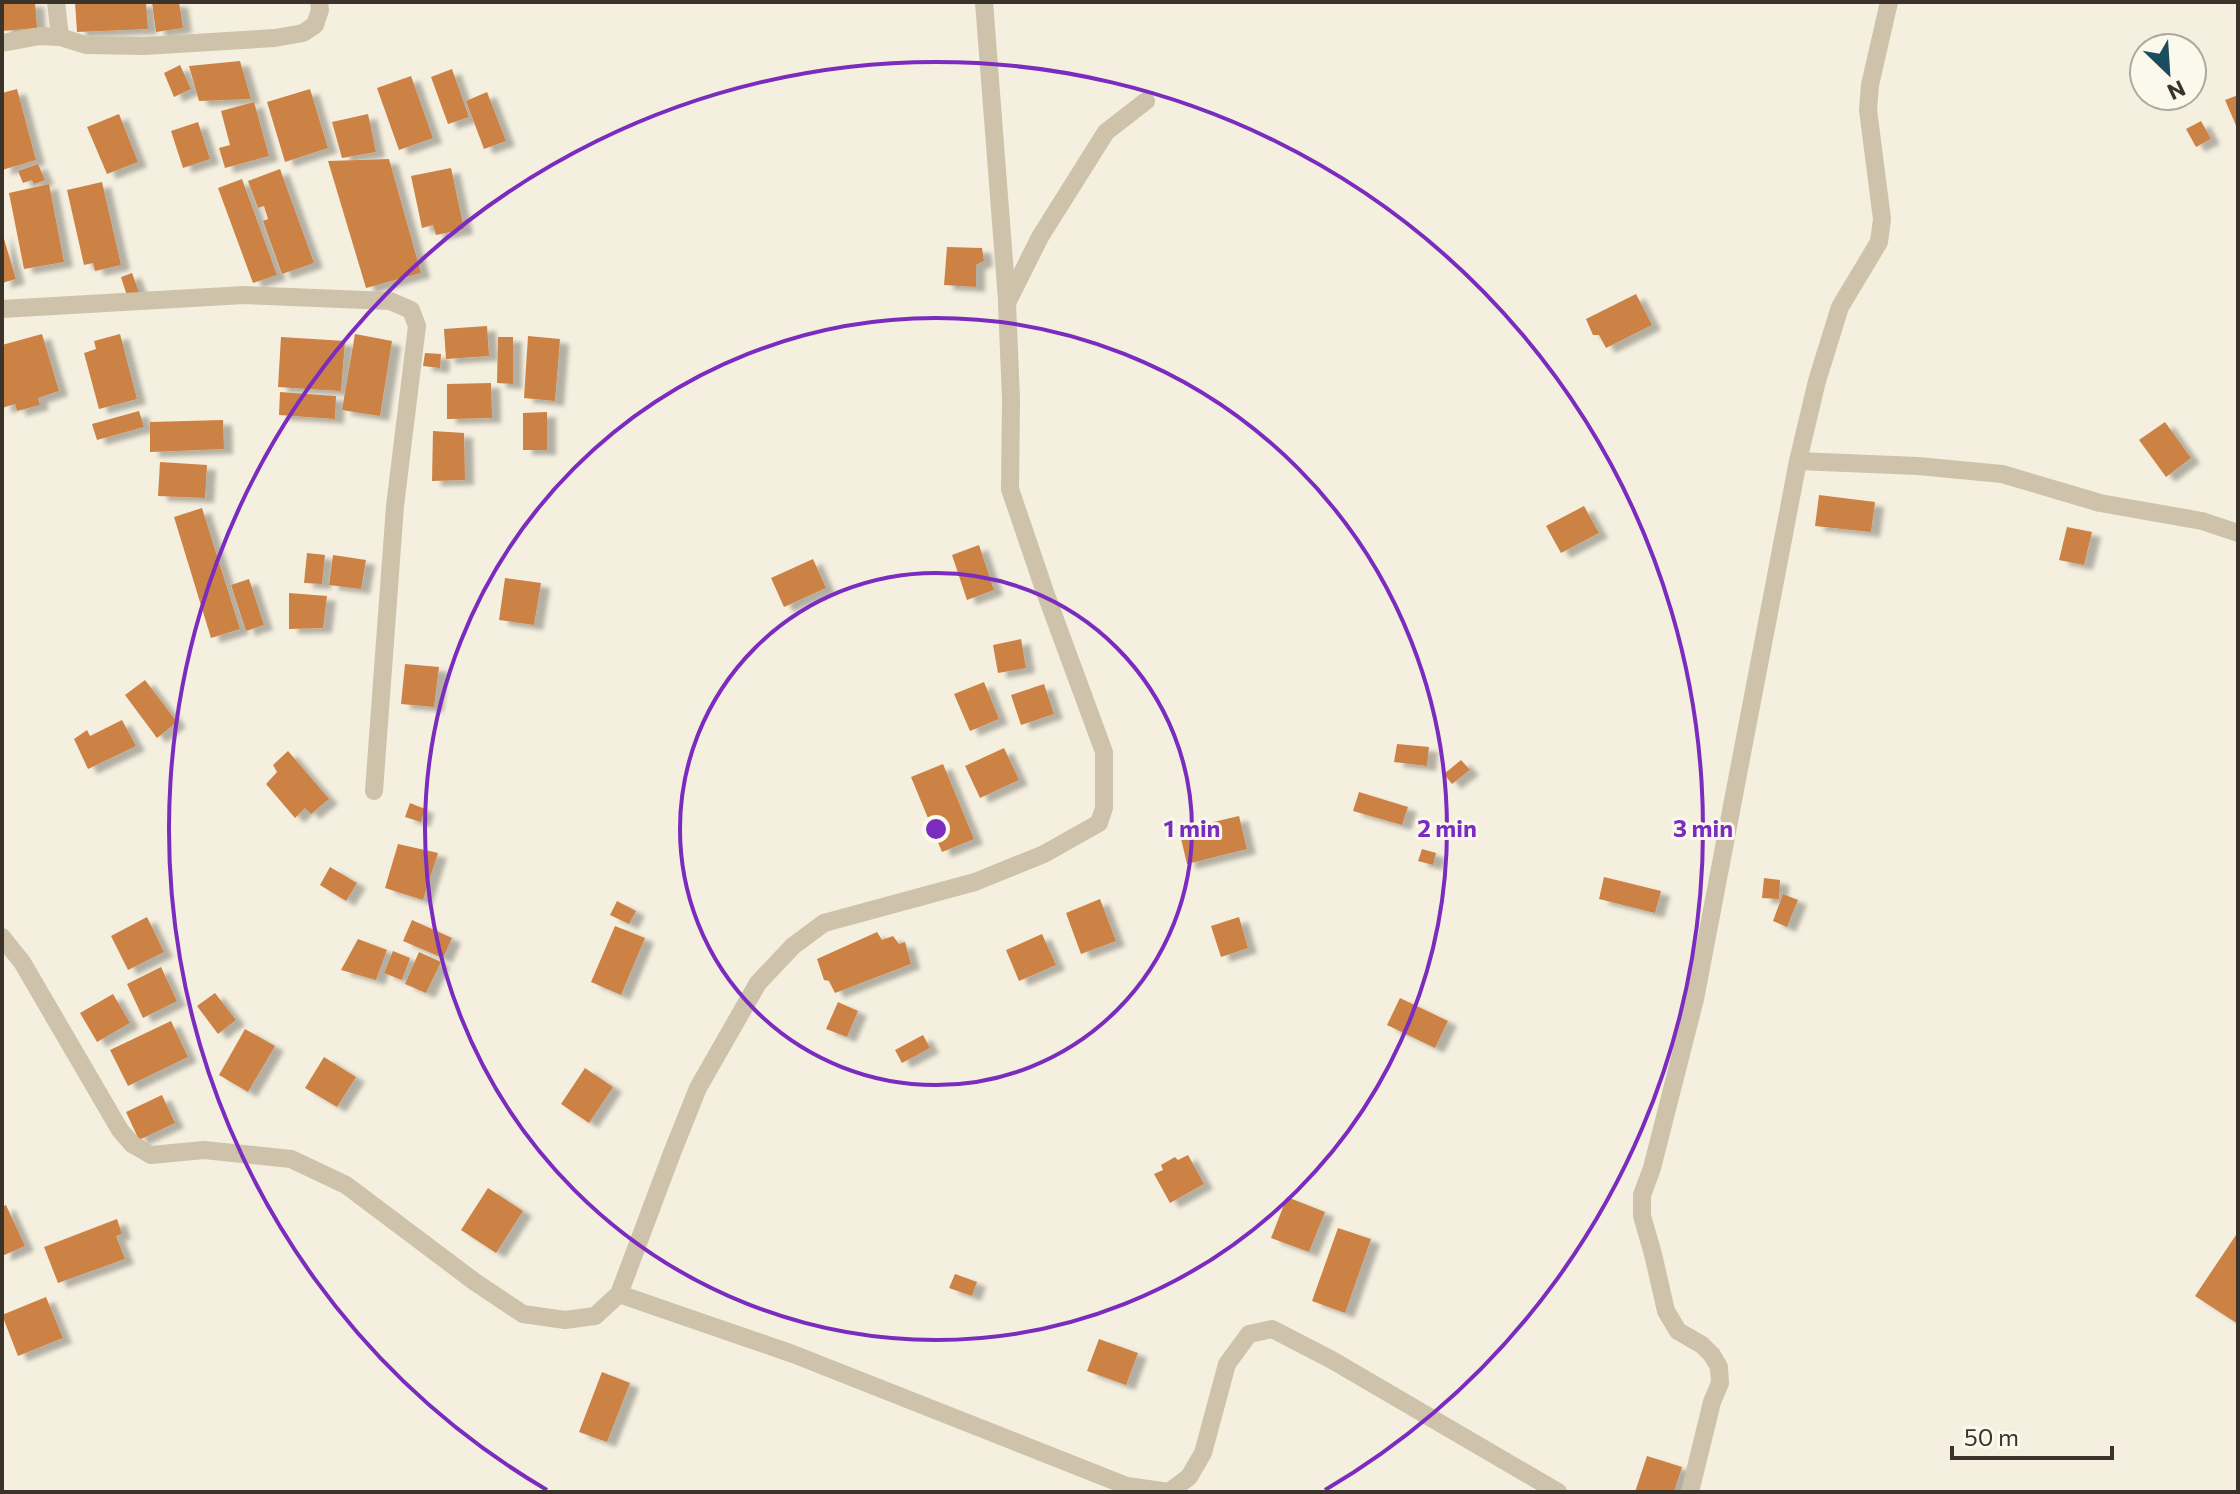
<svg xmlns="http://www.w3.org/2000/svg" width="2240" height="1494" font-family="Commissioner,sans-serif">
	<defs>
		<filter id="shadow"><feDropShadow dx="9" dy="5" stdDeviation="2" flood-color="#0004"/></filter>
	</defs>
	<rect width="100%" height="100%" fill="#f4efdf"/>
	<!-- building -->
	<g fill="#cd8245" filter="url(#shadow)">
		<polygon points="2,2 35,2 37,28 2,31"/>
		<polygon points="75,2 146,2 148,29 77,32"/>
		<polygon points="152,2 179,2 183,28 156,32"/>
		<polygon points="240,61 251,99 199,101 189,66"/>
		<polygon points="180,65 191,89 174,97 164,73"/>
		<polygon points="452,69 469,117 448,124 431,77"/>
		<polygon points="411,76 433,138 399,150 377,88"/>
		<polygon points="17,89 36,160 2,170 2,93"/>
		<polygon points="310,89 328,148 285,162 267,102"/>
		<polygon points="487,92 506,141 484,149 466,101"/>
		<polygon points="2238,95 2238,130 2225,100"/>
		<polygon points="254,102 269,156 225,168 219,148 230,145 221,111"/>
		<polygon points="119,114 138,162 107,174 87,127"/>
		<polygon points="368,114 376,152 342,158 332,122"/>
		<polygon points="2201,121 2211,139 2196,147 2186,129"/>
		<polygon points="198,122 210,159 183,168 171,131"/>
		<polygon points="389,159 421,273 366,288 328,161"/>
		<polygon points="38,164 45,180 34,184 32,180 23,183 18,171"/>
		<polygon points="451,168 464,229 436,235 433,225 422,228 411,176"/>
		<polygon points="280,169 314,263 282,274 263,221 268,219 264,206 258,208 248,181"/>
		<polygon points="242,179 277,275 253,283 218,188"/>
		<polygon points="102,182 121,265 95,271 93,263 84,265 67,190"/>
		<polygon points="49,184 64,262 24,269 9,193"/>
		<polygon points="2,232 16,279 2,283"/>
		<polygon points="947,247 982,248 984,261 976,265 976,287 944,285"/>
		<polygon points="132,273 139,292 127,296 121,277"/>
		<polygon points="1636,294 1652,325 1606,348 1599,335 1593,335 1586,319"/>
		<polygon points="487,326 489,356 446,359 444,329"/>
		<polygon points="42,334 59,391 38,398 40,405 17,411 15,404 2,408 2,345"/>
		<polygon points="120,334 137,399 99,409 84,353 96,349 94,341"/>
		<polygon points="355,334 392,341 380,416 342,410"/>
		<polygon points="528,336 560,339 555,401 524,398"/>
		<polygon points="281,337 345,341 341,391 278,387"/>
		<polygon points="498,337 513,337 513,384 497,383"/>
		<polygon points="425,353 441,354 440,368 423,366"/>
		<polygon points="491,383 492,418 447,419 447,384"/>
		<polygon points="280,392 336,396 335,419 279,415"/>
		<polygon points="139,411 144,427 97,440 92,424"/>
		<polygon points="547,412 547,450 523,450 523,413"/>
		<polygon points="223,420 224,449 150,452 150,422"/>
		<polygon points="2165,422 2191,458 2166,477 2139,440"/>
		<polygon points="433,431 464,433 465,480 432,481"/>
		<polygon points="160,462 207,465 205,498 158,496"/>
		<polygon points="1819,495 1875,502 1871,532 1815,526"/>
		<polygon points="1584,506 1599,533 1561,553 1546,526"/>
		<polygon points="202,508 240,629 211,638 174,517"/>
		<polygon points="2067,527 2092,532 2084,565 2059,560"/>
		<polygon points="979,545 994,590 967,600 952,555"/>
		<polygon points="307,553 325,555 322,584 304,583"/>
		<polygon points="333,555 366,560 361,589 329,585"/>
		<polygon points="813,559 826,588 784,607 771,578"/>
		<polygon points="505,578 541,583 534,625 499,620"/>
		<polygon points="249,579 264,625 246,631 231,585"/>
		<polygon points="289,593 327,596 323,628 289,629"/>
		<polygon points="1021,639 1026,668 998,673 993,645"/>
		<polygon points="405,664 439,667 434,707 401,704"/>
		<polygon points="145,680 177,722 157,738 125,695"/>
		<polygon points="984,682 999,719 970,731 954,694"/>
		<polygon points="1044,684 1054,714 1021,725 1011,695"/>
		<polygon points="122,720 136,746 88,769 74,739 87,730 90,736"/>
		<polygon points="1397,744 1429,747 1427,766 1394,762"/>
		<polygon points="1004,748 1019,780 980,798 965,766"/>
		<polygon points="288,751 329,799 311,814 305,808 295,818 266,784 277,772 273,765"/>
		<polygon points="1461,760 1470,770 1452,784 1444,774"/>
		<polygon points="943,764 974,839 942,852 911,777"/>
		<polygon points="1359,792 1408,807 1402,825 1353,811"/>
		<polygon points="410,803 425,809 421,822 405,817"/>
		<polygon points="1239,816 1247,849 1187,864 1179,830"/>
		<polygon points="398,844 438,853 423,900 385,888"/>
		<polygon points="1422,849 1436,853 1433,865 1418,861"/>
		<polygon points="330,867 357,883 346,901 320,885"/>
		<polygon points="1604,877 1661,891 1655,913 1599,899"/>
		<polygon points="1764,878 1780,880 1779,899 1762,898"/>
		<polygon points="1783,894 1798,900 1787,927 1773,921"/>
		<polygon points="1100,899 1116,941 1081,954 1066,913"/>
		<polygon points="617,901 636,911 629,924 610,915"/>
		<polygon points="147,917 164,952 128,970 111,936"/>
		<polygon points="1239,917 1248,948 1221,957 1211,926"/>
		<polygon points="412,920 452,938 443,958 403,941"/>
		<polygon points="615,926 645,938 621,995 591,982"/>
		<polygon points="877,932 882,940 893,936 899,944 905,942 911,964 835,993 829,981 824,980 817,959"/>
		<polygon points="1042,934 1056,965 1019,981 1006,950"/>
		<polygon points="358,939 387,950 376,980 341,970"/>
		<polygon points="393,951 410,958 402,980 384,973"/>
		<polygon points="419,952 441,962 426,993 405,984"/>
		<polygon points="161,967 177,1001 143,1018 127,984"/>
		<polygon points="215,993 236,1020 218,1034 197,1006"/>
		<polygon points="113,994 130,1023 97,1042 80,1013"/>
		<polygon points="1400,998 1448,1021 1435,1048 1387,1025"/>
		<polygon points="838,1002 858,1011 847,1037 826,1029"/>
		<polygon points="171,1021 188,1057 128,1086 110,1050"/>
		<polygon points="245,1029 275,1046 248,1092 219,1075"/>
		<polygon points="923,1035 930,1048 902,1063 895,1050"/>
		<polygon points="324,1057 356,1077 337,1107 305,1088"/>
		<polygon points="585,1068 613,1087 589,1123 561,1104"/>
		<polygon points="162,1095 175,1123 139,1140 126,1112"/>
		<polygon points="1188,1155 1204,1184 1170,1203 1154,1174 1163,1170 1161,1165 1175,1157 1178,1160"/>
		<polygon points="488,1188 523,1211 496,1253 461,1230"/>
		<polygon points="1287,1197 1325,1212 1309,1252 1271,1238"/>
		<polygon points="6,1205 25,1246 2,1256 2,1207"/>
		<polygon points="117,1219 122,1234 116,1236 125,1259 58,1283 44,1247"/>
		<polygon points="1338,1228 1371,1239 1345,1313 1312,1301"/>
		<polygon points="2238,1232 2238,1324 2195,1296"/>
		<polygon points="955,1274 977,1282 972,1296 949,1288"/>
		<polygon points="46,1297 63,1338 18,1356 2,1315"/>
		<polygon points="1099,1339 1138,1353 1126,1385 1087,1371"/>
		<polygon points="602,1372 630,1383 607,1442 579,1432"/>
		<polygon points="1647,1456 1682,1467 1674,1492 1635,1492"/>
	</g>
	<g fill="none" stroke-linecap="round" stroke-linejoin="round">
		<!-- minor -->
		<g stroke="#cec2aa" stroke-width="18">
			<polyline points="56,2 60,37"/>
			<polyline points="984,2 1007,300"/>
			<polyline points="2,43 40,36 60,37 86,45 144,46 275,38 303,33 315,25 320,10 319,2"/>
			<polyline points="2,309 244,295 390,301 411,310 417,326 395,506 374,791"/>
			<polyline points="1798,461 1918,466 2002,474 2100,503 2202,521 2238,533"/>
			<polyline points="2,937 22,962 120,1130 132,1144 151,1155 204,1150 291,1159 346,1185 475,1282 523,1314 565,1320 595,1316 619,1294 672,1153 698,1088 758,983 793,946 824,923 975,882 1044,854 1099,823 1104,808 1104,752 1045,592 1010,489 1011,399 1007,303 1040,237 1106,132 1146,101"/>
			<polyline points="619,1294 793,1354 1127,1486 1169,1492 1189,1477 1203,1453 1227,1364 1249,1334 1272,1329 1332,1360 1558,1492"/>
			<polyline points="1690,1492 1712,1402 1720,1383 1719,1367 1712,1355 1702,1345 1678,1331 1666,1311 1653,1254 1642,1216 1642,1195 1652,1168 1695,999 1798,461 1817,381 1840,307 1879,242 1882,219 1868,110 1870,85 1889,2"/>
		</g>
	</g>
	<!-- distance rings -->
	<g fill="none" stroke="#7b2cbf" stroke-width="4">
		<circle cx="936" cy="829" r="256"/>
		<circle cx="936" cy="829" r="511"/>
		<path d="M547 1490A767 767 0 1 1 1325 1490"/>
	</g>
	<circle cx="936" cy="829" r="12" fill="#7b2cbf" stroke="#fbf8ec" stroke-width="4"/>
	<g font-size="24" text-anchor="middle" font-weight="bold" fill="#7b2cbf" stroke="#fbf8ec" stroke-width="6" stroke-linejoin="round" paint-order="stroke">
		<text x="1192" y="837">1 min</text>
		<text x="1447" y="837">2 min</text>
		<text x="1703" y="837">3 min</text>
	</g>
	<!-- border -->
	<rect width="2240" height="1494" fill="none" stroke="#3b332a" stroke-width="8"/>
	<!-- north arrow -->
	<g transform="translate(2168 72) rotate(155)"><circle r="38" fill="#fbf8ec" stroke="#aea99e" stroke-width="2"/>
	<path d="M0-6L14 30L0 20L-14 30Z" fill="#1c4d5f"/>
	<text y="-12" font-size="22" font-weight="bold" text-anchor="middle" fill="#3b332a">N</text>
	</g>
	<!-- scale -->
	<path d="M1952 1446v12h160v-12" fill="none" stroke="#3b332a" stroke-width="4"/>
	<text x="1964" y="1446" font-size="24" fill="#3b332a" stroke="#fbf8ec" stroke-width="6" paint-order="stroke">50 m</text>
</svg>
